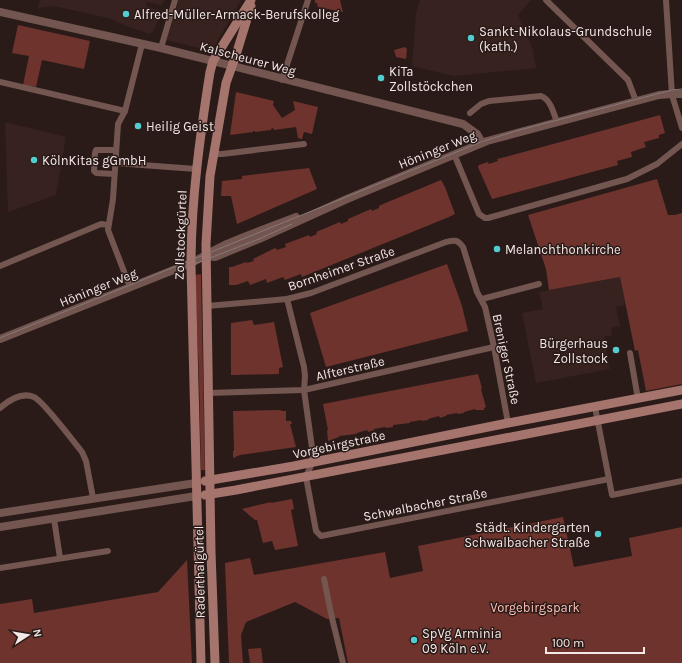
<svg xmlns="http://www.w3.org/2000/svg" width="682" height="663" font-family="Karla,sans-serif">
	<rect width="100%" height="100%" fill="#2a1b19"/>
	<!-- built -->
	<g fill="#38221f">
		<polygon points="40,0 164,0 162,5 146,2 146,6 161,11 154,30 150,34 126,26 108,18 54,6 38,8"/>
		<polygon points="179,0 241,0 214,47 207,50 166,40"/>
		<polygon points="420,0 531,0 518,15 533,50 536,68 454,76 412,66 416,14"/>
		<polygon points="5,122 66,137 56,195 8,212"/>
		<polygon points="620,277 625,305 616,307 620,326 611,328 612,335 604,337 610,369 536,383 522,313 543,309 539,292"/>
	</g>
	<!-- green -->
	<g fill="#6d332c">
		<polygon points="315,0 340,0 343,12 318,7 317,3 315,3"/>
		<polygon points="18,25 90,41 84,69 42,60 36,87 23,85 29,56 12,53"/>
		<polygon points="405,47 407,49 406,59 396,57 394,50"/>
		<polygon points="236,92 274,101 273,105 282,118 295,110 293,101 318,107 312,134 304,132 302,139 298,138 296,127 274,130 273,128 271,129 271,130 255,132 255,131 253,131 253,132 230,135"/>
		<polygon points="660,115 665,133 659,135 659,138 644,142 646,147 631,152 632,157 617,161 618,165 492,199 478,167 479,165 488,162 489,164 498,161 497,159 505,157"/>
		<polygon points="309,168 317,189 237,224 231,196 221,196 222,181 242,179 242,176"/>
		<polygon points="657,179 668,215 675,215 682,213 682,384 646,391 638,350 635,351 620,277 549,290 546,269 528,215"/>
		<polygon points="441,180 445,187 455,214 449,217 302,277 301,274 285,280 283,277 267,283 266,279 250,285 248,281 236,285 229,285 229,267 232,267 246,262 247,263 254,261 253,259 273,249 276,248 277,250 286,247 285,244 309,235 310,237 317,234 316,232 340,222 341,224 348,221 348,219 371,209 372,211 379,208 379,206 383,204"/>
		<polygon points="447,264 462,306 468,331 326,367 310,313"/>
		<polygon points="201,274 205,470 201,470 199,377 195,275"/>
		<polygon points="252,320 254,325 274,322 283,367 279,368 279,374 231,375 231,323"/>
		<polygon points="478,374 482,388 481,389 486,407 484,408 484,410 476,410 475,409 464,412 464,413 458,414 457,413 446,415 446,416 440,418 439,416 428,419 428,420 422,421 421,420 410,422 410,423 393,425 393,427 386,428 385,427 374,429 374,430 368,432 367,430 357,433 356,434 339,436 339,437 328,441 327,430 328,430 323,404"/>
		<polygon points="281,410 281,411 286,411 286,421 291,421 292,424 290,424 296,447 240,455 233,458 233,451 234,451 233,411"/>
		<polygon points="292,499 294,509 291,510 298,546 275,550 272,541 263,543 257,520 255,520 242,509 271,502 271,503"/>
		<polygon points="563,517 574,567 632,556 629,538 682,527 682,663 348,663 339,618 327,619 295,602 246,622 241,635 243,663 229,663 225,563 250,558 254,575 385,552 390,578 423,571 418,546"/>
		<polygon points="187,560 192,663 0,663 0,604 32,599 34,613 158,592"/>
		<polygon points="261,648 263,663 250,663 248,649"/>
	</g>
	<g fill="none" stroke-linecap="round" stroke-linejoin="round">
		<!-- minor -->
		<g stroke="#745651" stroke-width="6">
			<polyline points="546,0 628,80 636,101"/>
			<polyline points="666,0 672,95 682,128"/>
			<polyline points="161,48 175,0"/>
			<polyline points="282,80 308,0"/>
			<polyline points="0,82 125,111"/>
			<path d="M 470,113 L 481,104 L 489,101 L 541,96 C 551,100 553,112 557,122"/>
			<polyline points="214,154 222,154 304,144"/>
			<polyline points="454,154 479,214 485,218 488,218 627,179 657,164 682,144"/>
			<polyline points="115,163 196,169"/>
			<polyline points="114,174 96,173 94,171 95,153 96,150 116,150"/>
			<polyline points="0,266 101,224 108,225"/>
			<polyline points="130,287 108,230 113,199 118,124 125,111 142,44"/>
			<polyline points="287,299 304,367 305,376 304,390 313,455 312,463 306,477 316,531 321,536 609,479"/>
			<polyline points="482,299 539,284"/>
			<path d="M 207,306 L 287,299 L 311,293 L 446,242 C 454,240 457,239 463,247 L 477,292 L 485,307 L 494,347 L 508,423"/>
			<polyline points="630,353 638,399"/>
			<polyline points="208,393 304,390 494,347"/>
			<polyline points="595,407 612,495 682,481"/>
			<path d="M 0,408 C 9,400 22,392 34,397 C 43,401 74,442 82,452 L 86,461 L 93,498"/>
			<polyline points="54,519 60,558"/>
			<polyline points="0,568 108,551"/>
			<polyline points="324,579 332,618 343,663"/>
		</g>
		<!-- tertiary -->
		<g stroke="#745651" stroke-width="8">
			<polyline points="0,12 161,48 463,124 477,134 482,143"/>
			<polyline points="205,256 215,257 259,239 347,199 487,141 659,95 672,94 682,94"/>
			<path d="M 0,339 L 191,263 C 203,257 214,250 227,244 C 250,234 273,226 296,217"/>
			<polyline points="0,513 196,483"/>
			<polyline points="0,527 196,496"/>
		</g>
		<!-- secondary -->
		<g stroke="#a5746c" stroke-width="9">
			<polyline points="205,481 294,466 508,423 682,390"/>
			<polyline points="205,495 236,490 682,404"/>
			<path d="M 201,663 L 191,266 C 191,201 200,136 210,72 L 213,61 L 251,0"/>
			<polyline points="215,663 211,552 206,244 210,176 226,83 236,55 251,6"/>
		</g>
		<!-- tram -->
		<g stroke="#867977" stroke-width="1">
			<polyline points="184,268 259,239 292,224"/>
			<polyline points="0,338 481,142 516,131 672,90 682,89"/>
		</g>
	</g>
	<!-- markers -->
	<g fill="#52cdcf" stroke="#2a1b19" stroke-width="1.5">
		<circle cx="126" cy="14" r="4"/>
		<circle cx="471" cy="38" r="4"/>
		<circle cx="381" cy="78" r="4"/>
		<circle cx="138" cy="126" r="4"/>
		<circle cx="34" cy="160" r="4"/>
		<circle cx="497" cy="249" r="4"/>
		<circle cx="616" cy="350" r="4"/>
		<circle cx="598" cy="534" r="4"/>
		<circle cx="414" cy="640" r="4"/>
	</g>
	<g text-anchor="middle" stroke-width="3" stroke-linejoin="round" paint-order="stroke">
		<!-- poi labels -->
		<g font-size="13" fill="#f3e8e6" stroke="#2a1b19" text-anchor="start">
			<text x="134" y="19">Alfred-Müller-Armack-Berufskolleg</text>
			<text x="479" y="36">Sankt-Nikolaus-Grundschule<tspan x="479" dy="15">(kath.)</tspan></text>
			<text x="389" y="76">KiTa<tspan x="389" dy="15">Zollstöckchen</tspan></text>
			<text x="146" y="131">Heilig Geist</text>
			<text x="42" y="165">KölnKitas gGmbH</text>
			<text x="505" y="254">Melanchthonkirche</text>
			<text x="608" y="348" text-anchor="end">Bürgerhaus<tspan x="608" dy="15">Zollstock</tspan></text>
			<text x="590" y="532" text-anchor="end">Städt. Kindergarten<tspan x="590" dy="15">Schwalbacher Straße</tspan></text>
			<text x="422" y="638">SpVg Arminia<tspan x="422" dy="15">09 Köln e.V.</tspan></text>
		</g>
		<!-- street labels -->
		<g font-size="13" fill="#f3e8e6" stroke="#2a1b19">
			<text transform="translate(248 58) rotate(15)" y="5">Kalscheurer Weg</text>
			<text transform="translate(437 149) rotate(-22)" y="5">Höninger Weg</text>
			<text transform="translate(180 235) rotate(-88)" y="5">Zollstockgürtel</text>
			<text transform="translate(341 268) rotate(-19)" y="5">Bornheimer Straße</text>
			<text transform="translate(98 287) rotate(-22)" y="5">Höninger Weg</text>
			<text transform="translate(507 359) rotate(78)" y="5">Breniger Straße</text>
			<text transform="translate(350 368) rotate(-13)" y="5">Alfterstraße</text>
			<text transform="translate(339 444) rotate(-12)" y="5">Vorgebirgstraße</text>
			<text transform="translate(425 504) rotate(-11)" y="5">Schwalbacher Straße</text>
			<text transform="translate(199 572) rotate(-91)" y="5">Raderthalgürtel</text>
		</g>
		<!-- park labels -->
		<g font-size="13" fill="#fec0b6" stroke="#2a1b19">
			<text x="535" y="612">Vorgebirgspark</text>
		</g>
	</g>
	<!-- north arrow -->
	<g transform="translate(28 635) rotate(78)" stroke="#2a1b19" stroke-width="3" paint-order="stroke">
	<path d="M0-3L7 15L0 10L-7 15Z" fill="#f3e8e6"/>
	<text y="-6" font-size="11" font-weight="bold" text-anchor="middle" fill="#f3e8e6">N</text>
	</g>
	<!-- scale -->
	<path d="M546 647v6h98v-6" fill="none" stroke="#f3e8e6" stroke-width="2"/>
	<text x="552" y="647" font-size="12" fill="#f3e8e6" stroke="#2a1b19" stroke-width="3" paint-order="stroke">100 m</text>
</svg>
